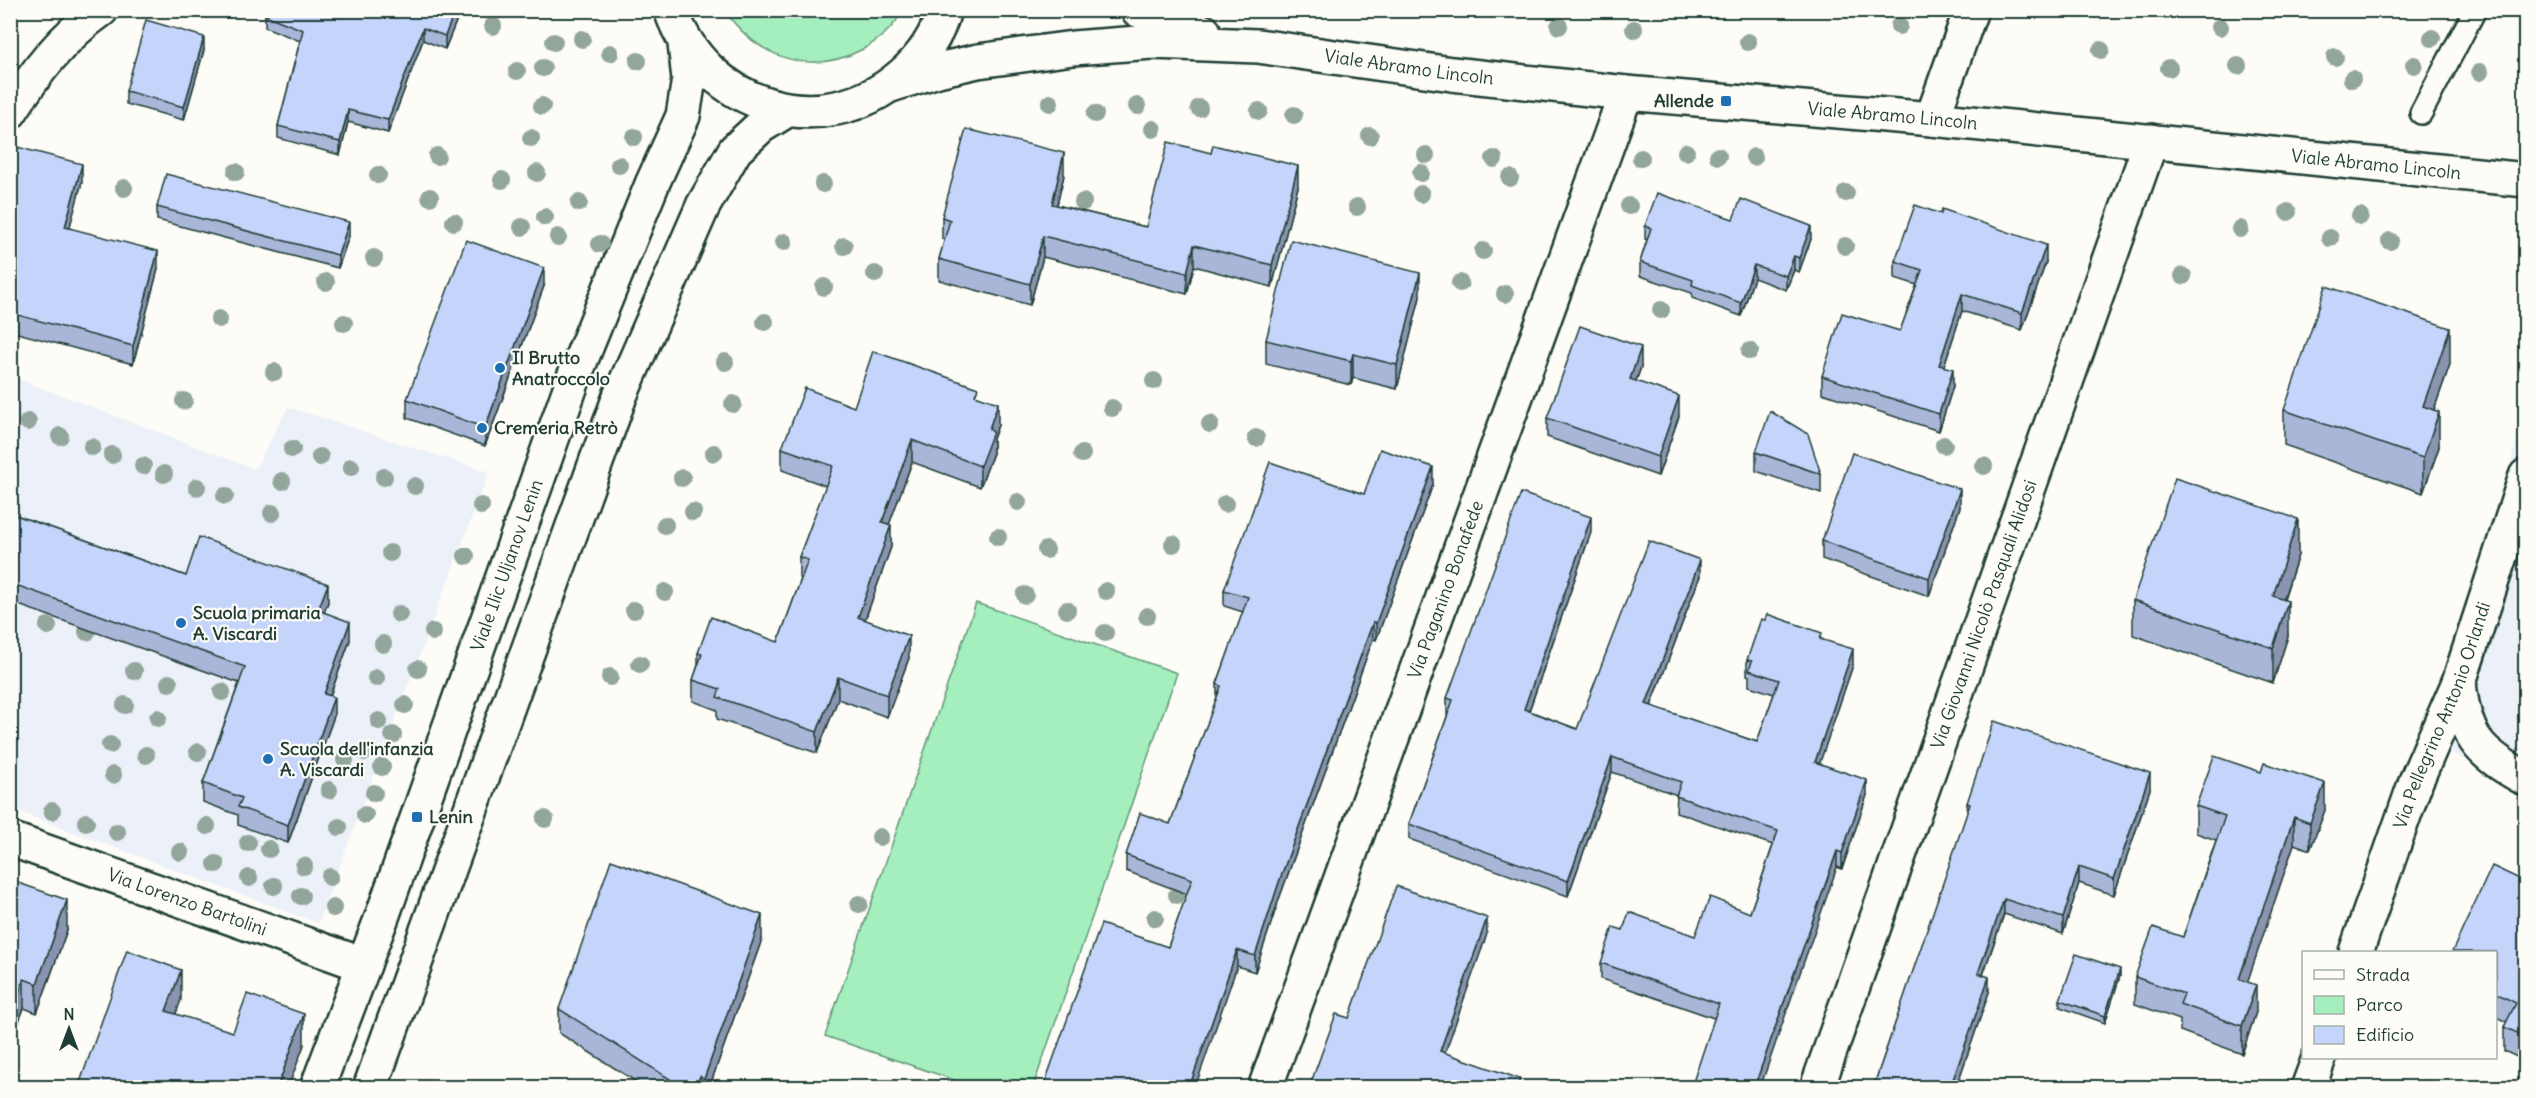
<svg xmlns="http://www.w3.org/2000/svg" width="2536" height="1098" font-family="Delius,sans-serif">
	<rect width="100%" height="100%" fill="#fdfcf7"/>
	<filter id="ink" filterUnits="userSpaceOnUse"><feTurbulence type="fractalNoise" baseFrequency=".0167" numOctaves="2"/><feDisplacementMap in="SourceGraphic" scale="12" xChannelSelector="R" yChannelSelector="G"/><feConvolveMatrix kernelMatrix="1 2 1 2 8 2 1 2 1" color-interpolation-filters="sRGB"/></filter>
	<g filter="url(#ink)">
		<!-- built -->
		<g fill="#ecf0f8">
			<polygon points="10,376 255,469 288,407 489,472 318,923 11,809"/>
			<polygon points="2525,408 2525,792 2437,745"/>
		</g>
		<!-- green -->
		<g fill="#a5eebd" stroke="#629678" stroke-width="1.5">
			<path d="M 725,11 L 902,11 C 895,27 878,41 863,49 C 810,77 758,58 725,11 Z"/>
			<polygon points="976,603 1177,673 1033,1087 975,1087 825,1036"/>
		</g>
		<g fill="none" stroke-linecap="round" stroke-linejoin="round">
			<!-- service casing -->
			<g stroke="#1f3d34" stroke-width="26">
				<polyline id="service" points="2421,113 2475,10"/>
			</g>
			<!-- minor casing -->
			<g stroke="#1f3d34" stroke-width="38">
				<g id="minor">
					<path d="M 10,112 C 35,73 62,37 101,10"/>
					<polyline points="1932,119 1971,10"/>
					<path d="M 2459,682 C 2464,736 2477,752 2526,779"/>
					<path id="s1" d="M 10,839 L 364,965"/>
					<path id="s2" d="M 2356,952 L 2416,781 L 2459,682 L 2526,476"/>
					<path id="s3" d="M 1265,1088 L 1626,93"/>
					<path id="s4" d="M 1817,1088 L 2151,141"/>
					<polyline points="2308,1088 2319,1058"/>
				</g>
			</g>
			<!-- tertiary casing -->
			<g stroke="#1f3d34" stroke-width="38">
				<g id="tertiary">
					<polyline points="1138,10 1204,32"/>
					<path id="s5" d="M 891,85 L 938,70 L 978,61 L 1073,48 L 1152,42 L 1258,46 L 1452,74 L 1626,93 L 1932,119 L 2526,180"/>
				</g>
			</g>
			<!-- secondary casing -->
			<g stroke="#1f3d34" stroke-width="38">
				<g id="secondary">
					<path d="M 671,10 C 705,108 823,144 902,75 C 921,59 938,35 944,10"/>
					<path id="s6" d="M 317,1088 L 382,917 L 574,377 L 653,182 L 683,116 L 689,79 L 685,44"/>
					<polyline points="370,1088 620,396 703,206 735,150 761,126 787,110"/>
				</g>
			</g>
			<!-- service -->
			<use href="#service" stroke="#fdfcf7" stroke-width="21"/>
			<!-- minor -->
			<use href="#minor" stroke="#fdfcf7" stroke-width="33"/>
			<!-- tertiary -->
			<use href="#tertiary" stroke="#fdfcf7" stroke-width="33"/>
			<!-- secondary -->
			<use href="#secondary" stroke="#fdfcf7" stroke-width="33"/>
		</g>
		<!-- trees -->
		<g fill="#92a69b">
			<circle cx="493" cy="26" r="9"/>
			<circle cx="1559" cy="26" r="9"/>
			<circle cx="1899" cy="26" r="9"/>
			<circle cx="2220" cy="27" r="9"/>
			<circle cx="1634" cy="29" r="9"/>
			<circle cx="2432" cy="38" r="9"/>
			<circle cx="582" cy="39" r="9"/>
			<circle cx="554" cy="42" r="9"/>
			<circle cx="1748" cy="42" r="9"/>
			<circle cx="2101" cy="50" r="9"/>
			<circle cx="610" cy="53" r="9"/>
			<circle cx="2335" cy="57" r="9"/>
			<circle cx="638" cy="61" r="9"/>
			<circle cx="2414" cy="65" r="9"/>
			<circle cx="2238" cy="66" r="9"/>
			<circle cx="543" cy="68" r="9"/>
			<circle cx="2169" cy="68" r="9"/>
			<circle cx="517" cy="71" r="9"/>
			<circle cx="2480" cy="72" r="9"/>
			<circle cx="2352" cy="79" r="9"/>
			<circle cx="1050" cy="103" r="9"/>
			<circle cx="542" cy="106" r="9"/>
			<circle cx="1137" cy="106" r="9"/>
			<circle cx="1199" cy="108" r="9"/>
			<circle cx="1259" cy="111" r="9"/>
			<circle cx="1095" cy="114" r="9"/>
			<circle cx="1294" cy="115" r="9"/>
			<circle cx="1153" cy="129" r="9"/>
			<circle cx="1370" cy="136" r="9"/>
			<circle cx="634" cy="137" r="9"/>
			<circle cx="531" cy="138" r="9"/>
			<circle cx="1686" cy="152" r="9"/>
			<circle cx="1426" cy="155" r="9"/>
			<circle cx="437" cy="156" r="9"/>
			<circle cx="1718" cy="156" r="9"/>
			<circle cx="1754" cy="157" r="9"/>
			<circle cx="1641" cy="158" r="9"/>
			<circle cx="1494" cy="159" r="9"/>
			<circle cx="619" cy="165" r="9"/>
			<circle cx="236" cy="172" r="9"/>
			<circle cx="537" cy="173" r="9"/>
			<circle cx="1421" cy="173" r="9"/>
			<circle cx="378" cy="175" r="9"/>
			<circle cx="1510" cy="178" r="9"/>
			<circle cx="502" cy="180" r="9"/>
			<circle cx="823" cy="184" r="9"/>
			<circle cx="124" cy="188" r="9"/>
			<circle cx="1846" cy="193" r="9"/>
			<circle cx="1421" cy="194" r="9"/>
			<circle cx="430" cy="197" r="9"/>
			<circle cx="1083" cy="202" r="9"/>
			<circle cx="579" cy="203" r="9"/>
			<circle cx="1629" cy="206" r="9"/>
			<circle cx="1357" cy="207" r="9"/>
			<circle cx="2288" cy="212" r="9"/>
			<circle cx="2360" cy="216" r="9"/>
			<circle cx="545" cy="217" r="9"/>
			<circle cx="454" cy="222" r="9"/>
			<circle cx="522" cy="227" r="9"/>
			<circle cx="2240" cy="229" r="9"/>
			<circle cx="558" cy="237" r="9"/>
			<circle cx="2330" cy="238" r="9"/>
			<circle cx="2390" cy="241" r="9"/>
			<circle cx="784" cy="242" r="9"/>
			<circle cx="600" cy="244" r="9"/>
			<circle cx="844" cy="246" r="9"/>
			<circle cx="1845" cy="246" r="9"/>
			<circle cx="1483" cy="251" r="9"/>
			<circle cx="374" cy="258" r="9"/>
			<circle cx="875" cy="274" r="9"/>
			<circle cx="2183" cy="276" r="9"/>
			<circle cx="326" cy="282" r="9"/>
			<circle cx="1460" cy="283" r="9"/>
			<circle cx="824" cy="287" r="9"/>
			<circle cx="1505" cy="294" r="9"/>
			<circle cx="1661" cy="310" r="9"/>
			<circle cx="219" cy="319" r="9"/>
			<circle cx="765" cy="322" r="9"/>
			<circle cx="344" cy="323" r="9"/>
			<circle cx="1750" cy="351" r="9"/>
			<circle cx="725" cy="362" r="9"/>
			<circle cx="274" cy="372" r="9"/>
			<circle cx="1154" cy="381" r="9"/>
			<circle cx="184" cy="401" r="9"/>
			<circle cx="733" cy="404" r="9"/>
			<circle cx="1112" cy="408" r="9"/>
			<circle cx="28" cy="422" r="9"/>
			<circle cx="1210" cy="424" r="9"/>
			<circle cx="60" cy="436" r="9"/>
			<circle cx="1256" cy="438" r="9"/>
			<circle cx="1944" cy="445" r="9"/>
			<circle cx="92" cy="447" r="9"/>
			<circle cx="292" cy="449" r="9"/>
			<circle cx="714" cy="453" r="9"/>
			<circle cx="1082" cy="454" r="9"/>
			<circle cx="112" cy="455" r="9"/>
			<circle cx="320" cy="457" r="9"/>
			<circle cx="143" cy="466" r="9"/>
			<circle cx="1984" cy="466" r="9"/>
			<circle cx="351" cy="467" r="9"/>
			<circle cx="164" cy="474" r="9"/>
			<circle cx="384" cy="477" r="9"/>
			<circle cx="682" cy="478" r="9"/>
			<circle cx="282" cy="481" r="9"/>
			<circle cx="415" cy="486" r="9"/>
			<circle cx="197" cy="487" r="9"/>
			<circle cx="225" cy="496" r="9"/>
			<circle cx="1018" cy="502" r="9"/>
			<circle cx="1225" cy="504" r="9"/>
			<circle cx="481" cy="506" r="9"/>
			<circle cx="693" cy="512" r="9"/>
			<circle cx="272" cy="513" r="9"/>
			<circle cx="665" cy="525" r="9"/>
			<circle cx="998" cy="537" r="9"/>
			<circle cx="1173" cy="544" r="9"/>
			<circle cx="1046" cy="550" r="9"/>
			<circle cx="390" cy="553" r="9"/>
			<circle cx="466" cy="556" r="9"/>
			<circle cx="1106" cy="591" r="9"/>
			<circle cx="665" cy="592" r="9"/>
			<circle cx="1025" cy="595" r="9"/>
			<circle cx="634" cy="610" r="9"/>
			<circle cx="1067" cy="610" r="9"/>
			<circle cx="399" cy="614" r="9"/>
			<circle cx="1147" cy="616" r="9"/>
			<circle cx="48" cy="626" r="9"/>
			<circle cx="87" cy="632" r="9"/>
			<circle cx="433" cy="632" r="9"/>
			<circle cx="1105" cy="633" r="9"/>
			<circle cx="383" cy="644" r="9"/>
			<circle cx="640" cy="664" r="9"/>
			<circle cx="418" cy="669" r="9"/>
			<circle cx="134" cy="671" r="9"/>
			<circle cx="610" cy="677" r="9"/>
			<circle cx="376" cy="678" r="9"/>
			<circle cx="169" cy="683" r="9"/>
			<circle cx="222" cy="692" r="9"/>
			<circle cx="125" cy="705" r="9"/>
			<circle cx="405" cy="705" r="9"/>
			<circle cx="158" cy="718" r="9"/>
			<circle cx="379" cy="721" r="9"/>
			<circle cx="393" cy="735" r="9"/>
			<circle cx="110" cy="745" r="9"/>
			<circle cx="198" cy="752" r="9"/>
			<circle cx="365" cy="752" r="9"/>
			<circle cx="146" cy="755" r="9"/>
			<circle cx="345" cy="760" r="9"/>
			<circle cx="382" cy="767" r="9"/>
			<circle cx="113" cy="775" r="9"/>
			<circle cx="329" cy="790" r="9"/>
			<circle cx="374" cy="793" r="9"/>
			<circle cx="52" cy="811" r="9"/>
			<circle cx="365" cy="815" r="9"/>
			<circle cx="545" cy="819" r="9"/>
			<circle cx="86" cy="822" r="9"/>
			<circle cx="207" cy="826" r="9"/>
			<circle cx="339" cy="827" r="9"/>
			<circle cx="117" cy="832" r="9"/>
			<circle cx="880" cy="837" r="9"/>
			<circle cx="248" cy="843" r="9"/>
			<circle cx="269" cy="849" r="9"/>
			<circle cx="180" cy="852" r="9"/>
			<circle cx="216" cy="864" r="9"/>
			<circle cx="304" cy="866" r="9"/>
			<circle cx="330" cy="877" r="9"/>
			<circle cx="249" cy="878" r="9"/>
			<circle cx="274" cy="886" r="9"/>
			<circle cx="1177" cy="895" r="9"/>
			<circle cx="301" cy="896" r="9"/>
			<circle cx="859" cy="904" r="9"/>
			<circle cx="333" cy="908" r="9"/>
			<circle cx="1155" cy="918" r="9"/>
		</g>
		<!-- wall -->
		<g fill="#a9b6d8" stroke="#1f3d34" stroke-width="1.5">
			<polygon points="459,10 459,14 445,49 423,40 388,133 348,122 340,155 278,138 278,126 300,41 265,27 265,15"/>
			<polygon points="204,50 184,120 126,104 126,91"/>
			<polygon points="10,171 82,182 69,228 158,269 133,364 10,331"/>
			<polygon points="1064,175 1057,205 1146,227 1298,187 1272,287 1194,266 1187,294 1043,257 1030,305 939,280 939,259 945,239 942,239 942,217"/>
			<polygon points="157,207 349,236 338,268 157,220"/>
			<polygon points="1733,219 1811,239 1799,272 1794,270 1786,290 1754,278 1741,316 1692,298 1692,293 1640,276 1640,262 1647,240 1645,239 1645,226"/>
			<polygon points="1895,261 2046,262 2022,330 1962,311 1944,366 1953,386 1939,431 1822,393 1822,376 1900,331 1917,285 1895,278"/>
			<polygon points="544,286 485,446 407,418 407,399"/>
			<polygon points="1420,297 1397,389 1353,378 1351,385 1266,364 1266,340"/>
			<polygon points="2450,364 2434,410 2439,447 2423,493 2284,445 2284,410"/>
			<polygon points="1641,367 1636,381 1679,416 1658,476 1547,437 1547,418"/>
			<polygon points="978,396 998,425 993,439 993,453 980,487 912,462 889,524 891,547 865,620 909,658 887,717 838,699 817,753 717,719 717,710 693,701 693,680 698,665 698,653 778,642 801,579 799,578 799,557 826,486 782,470 782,448 854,407"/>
			<polygon points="1756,452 1821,474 1821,493 1756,471"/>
			<polygon points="1433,484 1376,640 1373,639 1279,899 1255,972 1237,966 1168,947 1187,894 1126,871 1126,855 1170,824 1217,698 1217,684 1243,612 1224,606 1224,590 1364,494"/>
			<polygon points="1960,507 1929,596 1822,559 1822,541"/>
			<polygon points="10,513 186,576 328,602 324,612 350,640 330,696 334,716 288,843 238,825 238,815 203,802 203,783 239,683 10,602"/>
			<polygon points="1591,532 1529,711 1577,729 1700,576 1651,706 1757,742 1774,694 1749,686 1749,676 1747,675 1747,660 1822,639 1853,665 1819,764 1867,795 1842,869 1837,867 1714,1018 1601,979 1601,963 1623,930 1695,936 1750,913 1773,845 1676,812 1677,795 1612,772 1568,896 1409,839 1409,824 1448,714 1447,714 1447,698"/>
			<polygon points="2298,555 2284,599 2288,636 2273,683 2133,635 2133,600"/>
			<polygon points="2150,789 2114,895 2079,883 2063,934 2004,914 1983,975 1989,992 1956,1088 1873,1088 1967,815 1967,803"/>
			<polygon points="2196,806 2325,810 2310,850 2294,844 2247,982 2256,1012 2242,1054 2180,1031 2180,1020 2135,1004 2135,977 2183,937 2216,840 2196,833"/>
			<polygon points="10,880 67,930 37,1013 24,1008 10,1045"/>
			<polygon points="2526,882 2526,1061 2504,1051 2504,1027 2507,1022 2496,1017 2496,952"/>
			<polygon points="762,939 709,1088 646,1088 559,1033 559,1009"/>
			<polygon points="2120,976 2105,1023 2060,1007 2060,1000"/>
		</g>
		<!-- shaded-wall -->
		<g fill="#8a94b0" stroke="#1f3d34" stroke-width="1.5">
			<polygon points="455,10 459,10 459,14 445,49 445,36"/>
			<polygon points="423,28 423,40 388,133 388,120"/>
			<polygon points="204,37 204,50 184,120 184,107"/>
			<polygon points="348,110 348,122 340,155 340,142"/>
			<polygon points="1064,153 1064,175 1052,225 1052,204"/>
			<polygon points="82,164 82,182 65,245 65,227"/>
			<polygon points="1298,166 1298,187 1272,287 1272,265"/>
			<polygon points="349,222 349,236 338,268 338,255"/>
			<polygon points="1811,226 1811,239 1799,272 1799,258"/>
			<polygon points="1043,236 1043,257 1030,305 1030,284"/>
			<polygon points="1194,245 1194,266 1187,294 1187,273"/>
			<polygon points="2046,245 2046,262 2022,330 2022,313"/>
			<polygon points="158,251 158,269 133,364 133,346"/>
			<polygon points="1794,256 1794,270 1786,290 1786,276"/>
			<polygon points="1754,265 1754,278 1741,316 1741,303"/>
			<polygon points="544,268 544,286 485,446 485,428"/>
			<polygon points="1420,273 1420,297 1397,389 1397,365"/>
			<polygon points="1962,294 1962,311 1939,381 1939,365"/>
			<polygon points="2450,328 2450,364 2423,441 2423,406"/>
			<polygon points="1641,347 1641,367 1630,398 1630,379"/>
			<polygon points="1353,354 1353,378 1351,385 1351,361"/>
			<polygon points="1953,369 1953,386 1939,431 1939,414"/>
			<polygon points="1679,396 1679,416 1658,476 1658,457"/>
			<polygon points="998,403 998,425 993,439 993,453 980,487 980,466 989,429"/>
			<polygon points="2439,412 2439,447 2423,493 2423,458"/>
			<polygon points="912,440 912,462 882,544 882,522"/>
			<polygon points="1433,467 1433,484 1376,640 1376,623"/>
			<polygon points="15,470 15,488 10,500 10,482"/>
			<polygon points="1960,489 1960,507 1929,596 1929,578"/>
			<polygon points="1591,517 1591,532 1524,725 1524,709"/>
			<polygon points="2298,519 2298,555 2273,631 2273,596"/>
			<polygon points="891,525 891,547 858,639 858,617"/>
			<polygon points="1700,560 1700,576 1646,719 1646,704"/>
			<polygon points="328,584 328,602 318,628 318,610"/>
			<polygon points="2288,601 2288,636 2273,683 2273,648"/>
			<polygon points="350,622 350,640 324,712 324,694"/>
			<polygon points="1373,622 1373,639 1279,899 1255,972 1255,956 1279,882"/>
			<polygon points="909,636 909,658 887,717 887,695"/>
			<polygon points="1853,649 1853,665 1815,777 1815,762"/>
			<polygon points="838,677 838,699 817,753 817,732"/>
			<polygon points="334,697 334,716 288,843 288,825"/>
			<polygon points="1612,757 1612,772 1568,896 1568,881"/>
			<polygon points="2150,773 2150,789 2114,895 2114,879"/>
			<polygon points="1867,780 1867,795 1842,869 1842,853"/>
			<polygon points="2325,783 2325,810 2310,850 2310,823"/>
			<polygon points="2294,817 2294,844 2239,1007 2239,979"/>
			<polygon points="1837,851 1837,867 1760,1088 1754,1088"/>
			<polygon points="2079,867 2079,883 2063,934 2063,918"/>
			<polygon points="2004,899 2004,914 1978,989 1978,973"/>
			<polygon points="67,900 67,930 37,1013 37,984"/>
			<polygon points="762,915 762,939 709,1088 704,1088 704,1079"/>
			<polygon points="1487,918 1487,934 1440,1067 1440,1051"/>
			<polygon points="1237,950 1237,966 1195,1088 1189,1088"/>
			<polygon points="2120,969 2120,976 2105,1023 2105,1016"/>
			<polygon points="181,970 181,1000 166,1041 166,1011"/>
			<polygon points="1989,977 1989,992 1956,1088 1950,1088"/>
			<polygon points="24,979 24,1008 10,1044 10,1015"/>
			<polygon points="2256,985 2256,1012 2242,1054 2242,1026"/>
			<polygon points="304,1014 304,1045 288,1088 277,1088"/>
			<polygon points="13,1056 13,1085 12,1088 10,1088 10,1063"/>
			<polygon points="700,1076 700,1088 696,1088"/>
		</g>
		<!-- building -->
		<g fill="#c5d4fb" stroke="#1f3d34" stroke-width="1.5">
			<polygon points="267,10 455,10 445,36 423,28 388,120 348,110 340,142 278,126 303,30 265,15"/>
			<polygon points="146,20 204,37 184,107 126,91"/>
			<polygon points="966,129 1064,153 1052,204 1146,227 1168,142 1211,153 1213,145 1298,166 1272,265 1194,245 1187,273 1043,236 1030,284 939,259 950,220 942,217"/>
			<polygon points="17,147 82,164 65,227 158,251 133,346 10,313 10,171"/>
			<polygon points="166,174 349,222 338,255 157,207"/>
			<polygon points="1657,193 1733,219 1741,199 1811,226 1799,258 1794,256 1786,276 1754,265 1741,303 1692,285 1693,280 1640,262 1651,228 1645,226"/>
			<polygon points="1915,205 1941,214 1942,209 2046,245 2022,313 1962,294 1939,365 1953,369 1939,414 1822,376 1842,313 1900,331 1922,270 1895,261"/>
			<polygon points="466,240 544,268 485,428 407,399"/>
			<polygon points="1291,240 1420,273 1397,365 1353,354 1351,361 1266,340"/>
			<polygon points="2326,286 2450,328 2423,406 2439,412 2423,458 2284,410"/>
			<polygon points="1580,326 1641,347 1630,379 1679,396 1658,457 1547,418"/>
			<polygon points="873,351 978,388 975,395 998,403 989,429 993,432 980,466 912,440 882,522 891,525 858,617 909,636 887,695 838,677 817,732 717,697 720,689 693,680 702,654 698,653 711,617 778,642 808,560 799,557 833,466 782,448 805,388 854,407"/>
			<polygon points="1770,411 1808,434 1821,474 1756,452"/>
			<polygon points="1380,449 1433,467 1376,623 1373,622 1279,882 1255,956 1237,950 1189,1088 1043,1088 1101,924 1168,947 1192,879 1126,855 1140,813 1170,824 1221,686 1217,684 1248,597 1224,590 1270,462 1364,494"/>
			<polygon points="1852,453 1960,489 1929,578 1822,541"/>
			<polygon points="10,468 15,470 10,482"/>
			<polygon points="2175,478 2298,519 2273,596 2288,601 2273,648 2133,600"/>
			<polygon points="1521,493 1591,517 1524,709 1577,729 1649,541 1700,560 1646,704 1757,742 1779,680 1749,670 1752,661 1747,660 1761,619 1765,620 1767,614 1822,633 1820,639 1853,649 1815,762 1867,780 1842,853 1837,851 1754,1088 1691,1088 1719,1004 1601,963 1613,927 1623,930 1629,912 1695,936 1710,897 1750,913 1778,831 1676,796 1681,782 1612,757 1568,881 1409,824 1453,700 1447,698"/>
			<polygon points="10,513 186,576 199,537 328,584 318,610 350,622 324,694 334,697 288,825 238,807 242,798 203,783 245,667 10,583"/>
			<polygon points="1994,721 2150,773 2114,879 2079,867 2063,918 2004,899 1978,973 1989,977 1950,1088 1873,1088 1970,804 1967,803"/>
			<polygon points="2214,756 2261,772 2264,763 2325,783 2310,823 2294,817 2239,979 2256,985 2242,1026 2180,1004 2184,994 2135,977 2153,927 2183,937 2225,816 2196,806"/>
			<polygon points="611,860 762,915 704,1079 700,1076 696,1088 684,1088 559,1009"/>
			<polygon points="2492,866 2526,882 2526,1037 2504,1027 2516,1003 2496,993 2496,952 2452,952"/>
			<polygon points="10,880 67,900 37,984 24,979 10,1015"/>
			<polygon points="1396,886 1487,918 1440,1051 1520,1079 1517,1088 1309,1088 1336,1014 1349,1018"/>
			<polygon points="127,950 181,970 166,1011 233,1032 247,994 304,1014 277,1088 78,1088"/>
			<polygon points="2076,954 2120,969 2105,1016 2060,1000"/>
			<polygon points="544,1082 559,1088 542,1088"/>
		</g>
	</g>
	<!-- markers -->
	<g fill="#1f6fb2" stroke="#fdfcf7" stroke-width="2">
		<rect x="1720" y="95" width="12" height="12" rx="3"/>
		<circle cx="500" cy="368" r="6"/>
		<circle cx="482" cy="428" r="6"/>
		<circle cx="181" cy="623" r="6"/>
		<circle cx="268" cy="759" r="6"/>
		<rect x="411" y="811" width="12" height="12" rx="3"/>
	</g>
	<g text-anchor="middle" stroke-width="4.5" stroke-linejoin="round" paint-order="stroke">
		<!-- street labels -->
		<g font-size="18" fill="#1f3d34" stroke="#fdfcf7">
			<text dy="6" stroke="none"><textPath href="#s5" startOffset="524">Viale Abramo Lincoln</textPath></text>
			<text dy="6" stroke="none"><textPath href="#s5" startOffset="1010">Viale Abramo Lincoln</textPath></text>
			<text dy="6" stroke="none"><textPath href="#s5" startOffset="1496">Viale Abramo Lincoln</textPath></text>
			<text dy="6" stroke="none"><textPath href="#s6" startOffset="556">Viale Ilic Uljanov Lenin</textPath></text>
			<text dy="6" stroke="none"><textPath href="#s3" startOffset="530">Via Paganino Bonafede</textPath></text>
			<text dy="6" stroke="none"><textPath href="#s4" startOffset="502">Via Giovanni Nicolò Pasquali Alidosi</textPath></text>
			<text dy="6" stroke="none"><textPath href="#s2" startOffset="252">Via Pellegrino Antonio Orlandi</textPath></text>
			<text dy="6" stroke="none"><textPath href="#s1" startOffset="188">Via Lorenzo Bartolini</textPath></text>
		</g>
		<!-- poi labels -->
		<g font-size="18" font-weight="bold" fill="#1f3d34" stroke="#fdfcf7" text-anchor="start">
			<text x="1714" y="107" text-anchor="end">Allende</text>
			<text x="512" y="364">Il Brutto<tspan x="512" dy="21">Anatroccolo</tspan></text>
			<text x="494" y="434">Cremeria Retrò</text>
			<text x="193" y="619">Scuola primaria<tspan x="193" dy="21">A. Viscardi</tspan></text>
			<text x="280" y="755">Scuola dell'infanzia<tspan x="280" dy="21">A. Viscardi</tspan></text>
			<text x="429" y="823">Lenin</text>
		</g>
	</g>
	<!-- margin -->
	<rect width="2536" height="1098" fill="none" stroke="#fdfcf7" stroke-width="36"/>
	<rect x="18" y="18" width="2500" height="1062" fill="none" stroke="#1f3d34" stroke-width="2" filter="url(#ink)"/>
	<!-- legend -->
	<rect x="2302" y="951" width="195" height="108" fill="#fdfcf7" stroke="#a4b0a9" stroke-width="1.5"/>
	<rect x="2314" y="970" width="30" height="9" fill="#fdfcf7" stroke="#a4b0a9" stroke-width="1.5"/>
	<text x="2356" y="981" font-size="18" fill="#1f3d34">Strada</text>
	<rect x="2314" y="996" width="30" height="18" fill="#a5eebd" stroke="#a4b0a9" stroke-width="1.5"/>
	<text x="2356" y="1011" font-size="18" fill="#1f3d34">Parco</text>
	<rect x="2314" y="1026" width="30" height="18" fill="#c5d4fb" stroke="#a4b0a9" stroke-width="1.5"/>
	<text x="2356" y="1041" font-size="18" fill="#1f3d34">Edificio</text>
	<!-- north arrow -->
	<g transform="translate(69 1029)" stroke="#fdfcf7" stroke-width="4.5" paint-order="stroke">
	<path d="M0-4.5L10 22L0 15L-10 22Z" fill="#1f3d34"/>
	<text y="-9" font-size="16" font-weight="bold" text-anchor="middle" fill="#1f3d34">N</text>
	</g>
</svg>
